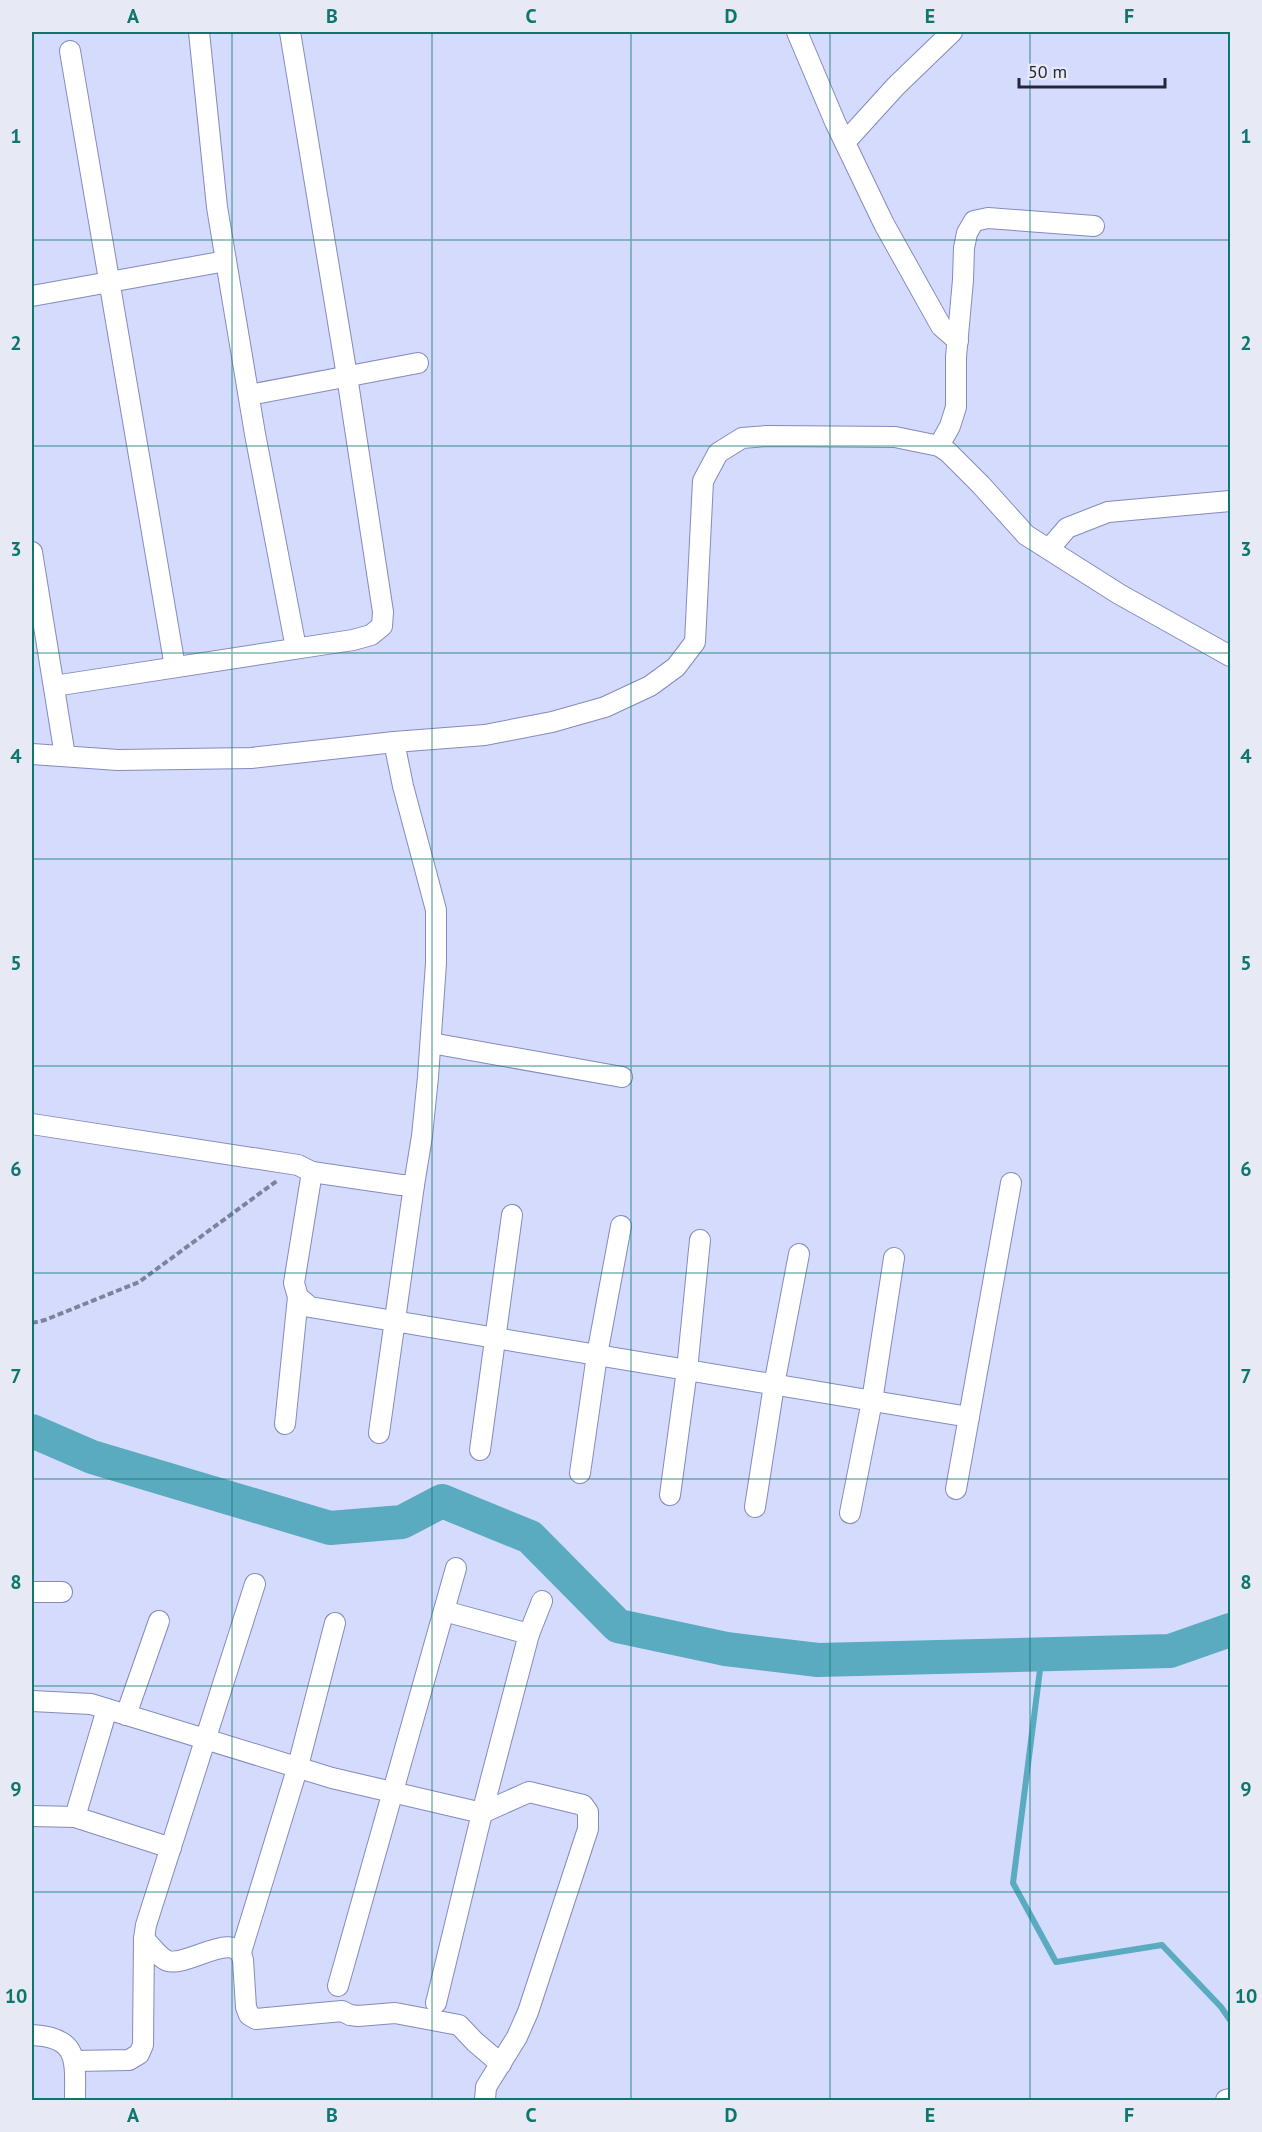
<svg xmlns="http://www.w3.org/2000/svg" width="1262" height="2132" font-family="'PT Sans',sans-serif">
	<rect width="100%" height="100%" fill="#d5dbfc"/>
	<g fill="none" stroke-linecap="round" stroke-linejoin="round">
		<!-- stream -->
		<polyline stroke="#5aabc0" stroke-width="6" points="1042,1654 1013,1883 1056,1962 1162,1945 1221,2007 1230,2020"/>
		<!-- river -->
		<polyline stroke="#5aabc0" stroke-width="34" points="32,1431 92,1457 330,1528 402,1522 442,1501 530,1537 618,1626 726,1649 818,1660 1170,1651 1230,1630"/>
		<!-- minor casing -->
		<g stroke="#838bbe" stroke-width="22">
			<g id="minor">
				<polyline points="199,32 217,207 255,434 296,648"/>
				<polyline points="797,32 835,122 884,224 941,326 958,341"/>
				<polyline points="70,51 175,667"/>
				<polyline points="846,141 896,86 952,32"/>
				<polyline points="32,296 226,261"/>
				<polyline points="249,395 418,363"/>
				<polyline points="939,446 950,426 956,407 956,357 963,280 964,248 967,233 974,221 988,218 1094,226"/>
				<polyline points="1049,549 1067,528 1108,512 1230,501"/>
				<polyline points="32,552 65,756"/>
				<polyline points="54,686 353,640 371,635 382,626 383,612 347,376 290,32"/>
				<polyline points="32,754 118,760 251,758 394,742 485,735 552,722 605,707 650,686 676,667 695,642 703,481 718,453 742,438 766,436 895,437 939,446 948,452 981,485 1026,535 1119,594 1230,656"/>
				<polyline points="431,1043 622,1077"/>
				<polyline points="32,1124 298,1165 312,1172 294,1283 298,1297 310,1307 969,1417"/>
				<polyline points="312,1172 401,1185 414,1185 422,1136 428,1077 436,963 436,910 403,786 394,742"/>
				<polyline points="285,1424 298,1297"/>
				<polyline points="379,1433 414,1185"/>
				<polyline points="480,1450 512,1215"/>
				<polyline points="580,1473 597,1355 621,1226"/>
				<polyline points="956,1489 1011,1183"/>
				<polyline points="670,1495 687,1370 700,1240"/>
				<polyline points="755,1507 774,1385 799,1254"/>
				<polyline points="850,1513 872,1401 894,1258"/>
				<polyline points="32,1592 62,1592"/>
				<polyline points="444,1611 529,1634 542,1601"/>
				<polyline points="32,1701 91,1704 332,1778 482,1813 529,1792 583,1805 588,1812 588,1829 528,2012 517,2037 486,2087 485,2100"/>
				<polyline points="126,1715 159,1621"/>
				<polyline points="32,1816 75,1817 171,1848"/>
				<polyline points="75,1817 107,1709"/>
				<path d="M 144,1939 C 151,1945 159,1958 168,1961 C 188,1967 236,1928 243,1960 L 246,2007 L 249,2015 L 256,2019 L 342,2011 L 350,2015 L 358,2016 L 395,2013 L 459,2025 L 475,2042 L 501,2064"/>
				<polyline points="241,1952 298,1766 335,1623"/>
				<polyline points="338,1986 456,1568"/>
				<polyline points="436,2003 482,1813 529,1634"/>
				<path d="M 32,2035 C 80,2037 75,2062 75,2100"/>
				<polyline points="75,2061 129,2060 139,2054 143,2045 144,1939 146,1925 255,1584"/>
				<polyline points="1226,2100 1230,2099"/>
			</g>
		</g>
		<!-- path -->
		<polyline stroke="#7e829d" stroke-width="4" stroke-dasharray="6 3" stroke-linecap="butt" points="32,1323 45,1320 139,1282 278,1180"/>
		<!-- minor -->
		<use href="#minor" stroke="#fff" stroke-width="20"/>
	</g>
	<!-- grid -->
	<path fill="none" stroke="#0f766e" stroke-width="1.5" stroke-opacity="0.55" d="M 232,32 L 232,2100M 432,32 L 432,2100M 631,32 L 631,2100M 830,32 L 830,2100M 1030,32 L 1030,2100M 32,240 L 1230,240M 32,446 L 1230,446M 32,653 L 1230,653M 32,859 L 1230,859M 32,1066 L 1230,1066M 32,1273 L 1230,1273M 32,1479 L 1230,1479M 32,1686 L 1230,1686M 32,1892 L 1230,1892"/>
	<!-- border -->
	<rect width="1262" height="2132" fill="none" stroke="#e7eaf5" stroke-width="66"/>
	<!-- scale -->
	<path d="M1019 78v9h146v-9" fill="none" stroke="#24273c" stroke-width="3"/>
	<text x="1028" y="78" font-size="18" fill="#24273c" stroke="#e7eaf5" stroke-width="4.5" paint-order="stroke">50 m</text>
	<rect x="33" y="33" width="1196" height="2066" fill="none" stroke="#0f766e" stroke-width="2"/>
	<g font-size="20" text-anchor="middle" font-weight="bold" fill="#0f766e">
		<text x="133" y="23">A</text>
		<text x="332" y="23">B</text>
		<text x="531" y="23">C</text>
		<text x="731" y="23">D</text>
		<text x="930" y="23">E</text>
		<text x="1129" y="23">F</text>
		<text x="16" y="143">1</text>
		<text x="1246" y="143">1</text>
		<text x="16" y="350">2</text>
		<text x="1246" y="350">2</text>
		<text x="16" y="556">3</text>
		<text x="1246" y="556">3</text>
		<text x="16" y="763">4</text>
		<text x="1246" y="763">4</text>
		<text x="16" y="970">5</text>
		<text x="1246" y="970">5</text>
		<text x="16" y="1176">6</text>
		<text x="1246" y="1176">6</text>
		<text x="16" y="1383">7</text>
		<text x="1246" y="1383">7</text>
		<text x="16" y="1589">8</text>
		<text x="1246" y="1589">8</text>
		<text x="16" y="1796">9</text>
		<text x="1246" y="1796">9</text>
		<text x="16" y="2003">10</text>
		<text x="1246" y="2003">10</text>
		<text x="133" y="2122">A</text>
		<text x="332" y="2122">B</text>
		<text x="531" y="2122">C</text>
		<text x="731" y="2122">D</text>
		<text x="930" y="2122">E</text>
		<text x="1129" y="2122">F</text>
	</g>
</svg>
